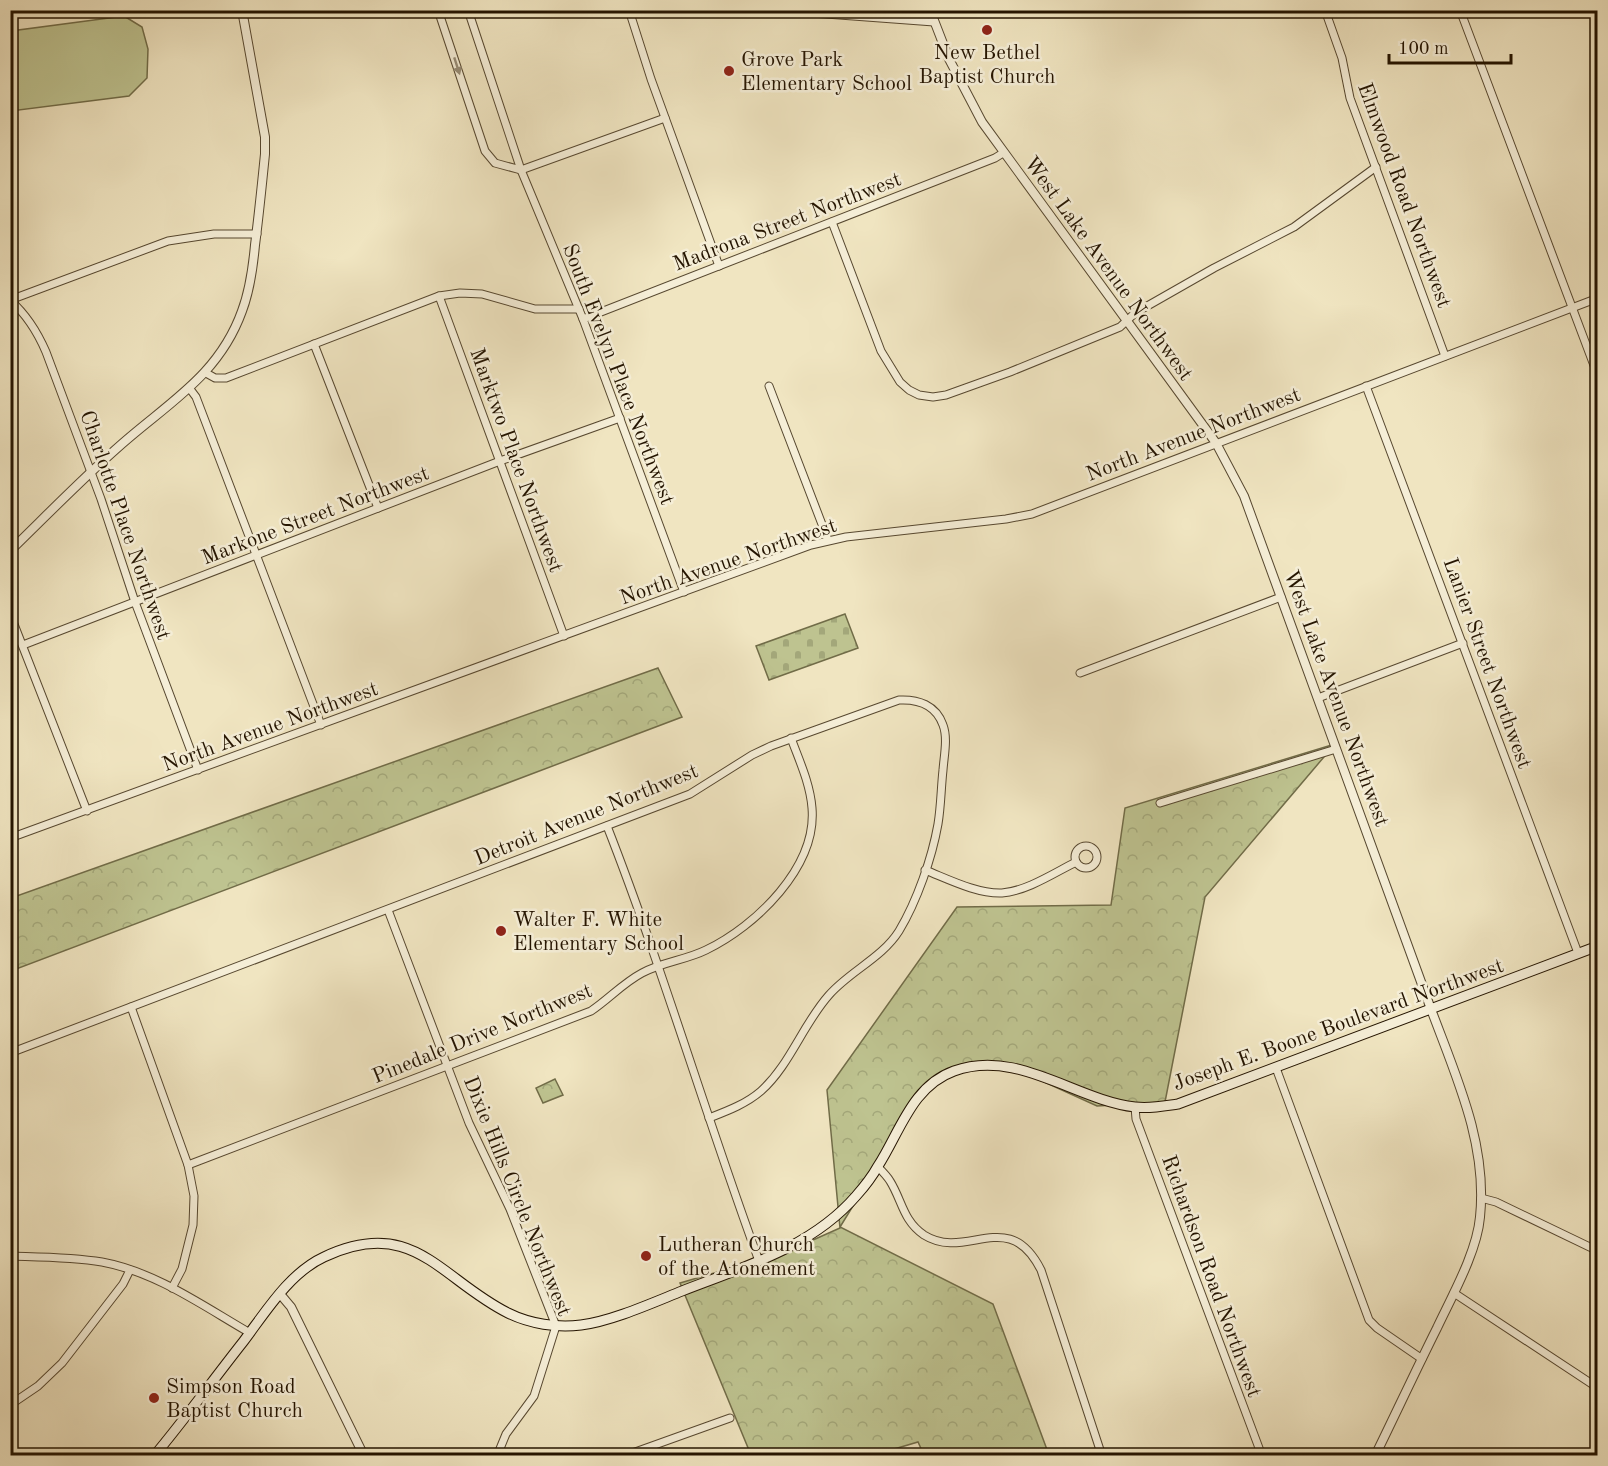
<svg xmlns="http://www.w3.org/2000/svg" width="1608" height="1466" font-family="'Old Standard TT',serif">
	<defs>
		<pattern id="forest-crowns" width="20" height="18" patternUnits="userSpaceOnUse" patternTransform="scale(1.5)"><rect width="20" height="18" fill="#bec390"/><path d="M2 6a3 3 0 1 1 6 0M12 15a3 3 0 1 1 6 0" fill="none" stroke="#a3a77a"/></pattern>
		<pattern id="cemetery-stones" width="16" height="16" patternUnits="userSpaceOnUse" patternTransform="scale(1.5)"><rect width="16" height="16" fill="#bec390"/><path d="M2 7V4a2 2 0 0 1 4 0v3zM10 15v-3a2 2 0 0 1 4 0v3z" fill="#a3a77a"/></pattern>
	</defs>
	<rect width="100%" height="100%" fill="#f0e5c1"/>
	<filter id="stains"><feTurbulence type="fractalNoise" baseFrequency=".00333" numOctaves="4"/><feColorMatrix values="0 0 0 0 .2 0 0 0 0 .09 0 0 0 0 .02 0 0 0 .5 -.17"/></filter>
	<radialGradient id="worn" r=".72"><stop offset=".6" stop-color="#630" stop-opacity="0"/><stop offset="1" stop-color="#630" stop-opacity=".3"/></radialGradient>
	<!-- forest -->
	<g fill="url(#forest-crowns)" stroke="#716c48" stroke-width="1.5">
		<polygon points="658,668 682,717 11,971 11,898"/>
		<polygon points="1335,744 1205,897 1165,1102 1097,1106 1000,1062 947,1072 914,1107 840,1227 993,1304 1049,1455 924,1455 918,1442 874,1455 751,1455 680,1283 786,1252 840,1228 827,1090 957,907 1111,905 1125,808"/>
		<polygon points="555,1079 563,1095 543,1103 536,1088"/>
	</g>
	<!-- cemetery -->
	<polygon fill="url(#cemetery-stones)" stroke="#716c48" stroke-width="1.5" points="845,614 858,648 769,680 756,646"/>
	<!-- garden -->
	<polygon fill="#bec390" stroke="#716c48" stroke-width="1.5" points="124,16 142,27 148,49 147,78 129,96 11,111 11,31"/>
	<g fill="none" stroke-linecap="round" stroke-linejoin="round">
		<!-- minor casing -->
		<g stroke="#574830" stroke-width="9">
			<g id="minor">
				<polyline points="438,10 485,151 495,163 521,170"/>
				<polyline points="468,10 521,170 583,319 684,592"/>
				<polyline points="629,10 651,79 719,266"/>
				<polyline points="772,10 934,22"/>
				<polyline points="1325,10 1342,58 1350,98 1445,356"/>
				<polyline points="1460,10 1598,376"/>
				<polyline points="521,170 665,118"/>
				<polyline points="832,222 881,351 900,382 909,390 919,395 933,397 946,395 1010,372 1120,327 1135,313 1214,268 1294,227 1376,167"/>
				<polyline points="439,296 564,636"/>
				<path d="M 10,300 C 27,315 37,331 46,352 L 101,499 L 135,602 L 198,770"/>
				<polyline points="10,300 168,241 214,234 257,234"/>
				<polyline points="583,319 995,158 1003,153"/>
				<polyline points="314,344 378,508"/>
				<polyline points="206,373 215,378 226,378 439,296 460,293 482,294 535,309 579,309"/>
				<polyline points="769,386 828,540"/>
				<polyline points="1366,386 1578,953"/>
				<polyline points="190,389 196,397 321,725"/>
				<polyline points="10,614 87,811"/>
				<polyline points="23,645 500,461 620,418"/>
				<polyline points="1080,673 1281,597"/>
				<polyline points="1318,698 1463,643"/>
				<polyline points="1160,803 1336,749"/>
				<path d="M 607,826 C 663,969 706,1117 759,1261"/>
				<polyline points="10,838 811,545 846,537 1006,519 1032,514 1598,298"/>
				<circle cx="1086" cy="857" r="11"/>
				<path d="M 925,870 C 948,879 977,894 1002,893 C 1027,891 1054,873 1076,862"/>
				<polyline points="388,910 469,1123 510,1209 556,1326 534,1396 506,1434 497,1456"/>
				<polyline points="131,1007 188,1165 194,1196 193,1225 182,1269 172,1288"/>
				<path d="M 10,1053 L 690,794 L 752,755 L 771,746 L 899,700 C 918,699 936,705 943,725 C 948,738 944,756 943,770 C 941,788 941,806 938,824 C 932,858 917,901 899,931 C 882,958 850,971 829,995 C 803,1024 790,1065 761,1091 C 746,1104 727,1111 709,1118"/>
				<polyline points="1276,1068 1369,1320 1377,1328 1422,1359"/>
				<polyline points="1135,1107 1136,1119 1262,1456"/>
				<path d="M 188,1165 L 591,1011 C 609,999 623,983 642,973 C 662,962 686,960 706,950 C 756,926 817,867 812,808 C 810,783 799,760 791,738"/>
				<path d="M 878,1167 C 882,1171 887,1176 890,1181 C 902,1200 903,1221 924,1235 C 967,1262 1008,1205 1041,1270 L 1102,1456"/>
				<polyline points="1481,1198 1496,1202 1598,1251"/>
				<path d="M 10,1256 C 41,1257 72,1257 102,1262 C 156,1272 203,1306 250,1333"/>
				<polyline points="1454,1293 1598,1388"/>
				<polyline points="10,1405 38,1386 62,1363 123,1284 130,1270"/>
				<polyline points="624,1456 730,1418"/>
			</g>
		</g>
		<!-- tertiary casing -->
		<g stroke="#574830" stroke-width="10">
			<g id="tertiary">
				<path d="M 930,10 L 949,59 L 982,122 L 1216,443 L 1244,496 L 1428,1001 C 1453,1070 1488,1141 1480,1217 C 1477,1252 1452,1296 1437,1328 C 1416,1370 1396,1413 1375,1456"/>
				<path d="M 10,551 C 45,517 79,482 115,450 C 164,405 218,378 242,311 C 250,290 253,267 255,245 C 259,214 262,184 265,154 L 265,137 L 242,10"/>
				<polyline points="280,1294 291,1307 364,1456"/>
			</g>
		</g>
		<!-- secondary casing -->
		<g stroke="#241400" stroke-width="11">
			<path id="secondary" d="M 154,1456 C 185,1419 213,1380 243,1342 C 265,1313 289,1273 324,1257 C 413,1215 440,1279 508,1313 C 530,1324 557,1328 581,1325 C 612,1321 652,1303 682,1291 C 743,1267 811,1248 856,1196 C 864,1187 872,1177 878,1166 C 900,1132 912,1086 954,1071 C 1017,1048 1075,1100 1135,1107 C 1150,1109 1164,1106 1178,1104 L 1598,946"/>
		</g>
		<!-- minor -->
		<use href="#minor" stroke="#f5eed7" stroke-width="7"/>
		<!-- tertiary -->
		<use href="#tertiary" stroke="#f5eed7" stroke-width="8"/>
		<!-- secondary -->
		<use href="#secondary" stroke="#f5eed7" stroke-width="9"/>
	</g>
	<!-- one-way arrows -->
	<defs><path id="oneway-solid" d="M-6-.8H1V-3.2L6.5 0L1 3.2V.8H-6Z" transform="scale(1.5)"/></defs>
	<use fill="#978c76" href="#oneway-solid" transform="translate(457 66) rotate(72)"/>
	<!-- markers -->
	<g fill="#8f2418" stroke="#f5eed7" stroke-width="2">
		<circle cx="987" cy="30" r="6"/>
		<circle cx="729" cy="71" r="6"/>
		<circle cx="501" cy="931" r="6"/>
		<circle cx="646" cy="1256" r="6"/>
		<circle cx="154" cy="1398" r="6"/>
	</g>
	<g text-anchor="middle" stroke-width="5" stroke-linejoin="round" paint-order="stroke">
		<!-- poi labels -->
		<g font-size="21" fill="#241400" stroke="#f5eed7" text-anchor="start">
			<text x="987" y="59" text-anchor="middle">New Bethel<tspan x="987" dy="24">Baptist Church</tspan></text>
			<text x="741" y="66">Grove Park<tspan x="741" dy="24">Elementary School</tspan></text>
			<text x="513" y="926">Walter F. White<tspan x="513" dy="24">Elementary School</tspan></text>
			<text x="658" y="1251">Lutheran Church<tspan x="658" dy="24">of the Atonement</tspan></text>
			<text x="166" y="1393">Simpson Road<tspan x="166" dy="24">Baptist Church</tspan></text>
		</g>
		<!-- street labels -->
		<g font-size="21" fill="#241400" stroke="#f5eed7">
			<text transform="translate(1405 195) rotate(70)" y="7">Elmwood Road Northwest</text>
			<text transform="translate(787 221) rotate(-21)" y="7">Madrona Street Northwest</text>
			<text transform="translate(1109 268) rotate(54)" y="7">West Lake Avenue Northwest</text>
			<text transform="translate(619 374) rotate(69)" y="7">South Evelyn Place Northwest</text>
			<text transform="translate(1193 434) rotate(-21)" y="7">North Avenue Northwest</text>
			<text transform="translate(517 460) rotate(70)" y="7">Marktwo Place Northwest</text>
			<text transform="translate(315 515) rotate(-21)" y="7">Markone Street Northwest</text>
			<text transform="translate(126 525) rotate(71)" y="7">Charlotte Place Northwest</text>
			<text transform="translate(728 561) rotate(-19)" y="7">North Avenue Northwest</text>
			<text transform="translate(1488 663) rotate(70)" y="7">Lanier Street Northwest</text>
			<text transform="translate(1337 698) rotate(70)" y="7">West Lake Avenue Northwest</text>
			<text transform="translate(270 726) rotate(-20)" y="7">North Avenue Northwest</text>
			<text transform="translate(586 814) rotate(-22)" y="7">Detroit Avenue Northwest</text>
			<text transform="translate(1338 1024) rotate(-20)" y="7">Joseph E. Boone Boulevard Northwest</text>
			<text transform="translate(482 1033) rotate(-22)" y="7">Pinedale Drive Northwest</text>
			<text transform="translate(518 1196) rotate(68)" y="7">Dixie Hills Circle Northwest</text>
			<text transform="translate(1212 1276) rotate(70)" y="7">Richardson Road Northwest</text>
		</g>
	</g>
	<!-- margin -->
	<rect width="1608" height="1466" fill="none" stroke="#f0e5c1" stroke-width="36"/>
	<rect x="12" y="12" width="1584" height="1442" fill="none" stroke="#241400" stroke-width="3"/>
	<rect x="18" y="18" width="1572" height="1430" fill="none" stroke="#241400" stroke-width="1.5"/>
	<!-- scale -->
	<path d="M1389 54v9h122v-9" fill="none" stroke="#241400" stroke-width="3"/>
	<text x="1398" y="54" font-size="18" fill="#241400" stroke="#f5eed7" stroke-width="4.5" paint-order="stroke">100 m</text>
	<rect width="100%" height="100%" filter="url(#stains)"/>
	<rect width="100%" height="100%" fill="url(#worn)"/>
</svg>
